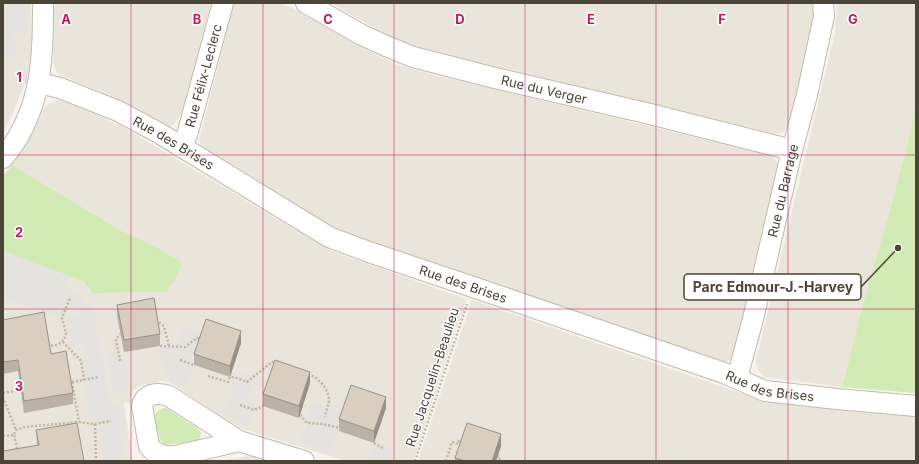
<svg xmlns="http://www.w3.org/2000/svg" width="919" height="464" font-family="Inter,sans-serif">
	<rect width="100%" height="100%" fill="#f6f3ec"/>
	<!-- residential -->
	<g fill="#eae5da">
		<polygon points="3,3 31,3 32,43 28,83 27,84 24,84 13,114 3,133"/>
		<polygon points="54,3 211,3 186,106 175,123 170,127 166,126 110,95 62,76 57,72 53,62"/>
		<polygon points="234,3 279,3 292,8 369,51 395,64 422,72 766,154 774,158 777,162 779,171 734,356 724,363 350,234 326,223 208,151 201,145 199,140"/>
		<polygon points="331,3 815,3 815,15 808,51 789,127 783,132 776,134 427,50 407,43 383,33"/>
		<polygon points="837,3 916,3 916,106 911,130 895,196 863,307 842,387 765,377 757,369 756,361 835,33"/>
		<polygon points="57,100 70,103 123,127 329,250 466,299 413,461 345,461 244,429 233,424 174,385 168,382 162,381 139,386 134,390 131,396 130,403 124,403 133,461 3,461 3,251 84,282 141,292 166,292 176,279 182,262 152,245 120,230 12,165 26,145 46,105"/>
		<polygon points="472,300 766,402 916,416 916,461 418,461"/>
		<polygon points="250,456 258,457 271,461 219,461"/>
	</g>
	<!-- green -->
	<g fill="#d2eab5">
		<path d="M 916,105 L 916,393 L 842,387 C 850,357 857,328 865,298 C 883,234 903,170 916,105 Z"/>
		<polygon points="12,165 120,230 152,245 182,262 176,279 166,292 141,292 93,293 84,282 3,251 3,176"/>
		<path d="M 164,408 L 168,409 L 197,428 L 201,432 L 200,438 L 193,442 L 164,445 C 158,437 155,425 155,414 L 159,410 Z"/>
	</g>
	<!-- parking -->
	<g fill="#e5e3e0">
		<polygon points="3,3 24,3 27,32 12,34 16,49 19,55 14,57 3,57"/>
		<polygon points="3,251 69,276 66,288 74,291 81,296 87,306 92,303 111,405 121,403 126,430 120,431 125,461 105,461 98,425 104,424 90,419 80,356 86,355 84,345 72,347 66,319 78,315 80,313 78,310 71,305 68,305 62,318 3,298"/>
		<polygon points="183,328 202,333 187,389 164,375 160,350 164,343 177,344"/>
		<polygon points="119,352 119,355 124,355 129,385 121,397 116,394 113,388 106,355"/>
		<polygon points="240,372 261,378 248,394 249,401 257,403 248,427 226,416 223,409 228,404 226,400 232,396 236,397 231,383 236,381"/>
		<polygon points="316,402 339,410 333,424 341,426 330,454 300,443 308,419 306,413 311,410 309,406"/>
		<polygon points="374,443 393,449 389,461 368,461"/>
	</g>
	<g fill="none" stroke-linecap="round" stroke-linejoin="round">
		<!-- minor casing -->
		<g stroke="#c2bbae" stroke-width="22">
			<g id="minor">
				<path id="s1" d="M 306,3 L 360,34 L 386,46 L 413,57 L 495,78 L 646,113 L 792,150"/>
				<path id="s2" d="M 39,83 L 60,88 L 118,111 L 159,133 L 329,237 L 369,252 L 473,287 L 724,373 L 765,391 L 837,399 L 916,406"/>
				<path id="s3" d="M 181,147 L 187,135 L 223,3"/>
				<path d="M 3,158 C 42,112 43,60 43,3"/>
				<path id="s4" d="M 737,378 L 753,319 L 792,150 L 807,95 L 824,16 L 823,3"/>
				<path d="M 239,441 L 176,456 C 166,457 155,455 149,446 L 142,406 C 145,393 158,392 169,396 L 239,441 L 304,461"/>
			</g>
		</g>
		<!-- path -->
		<g stroke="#c4b79f" stroke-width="2.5" stroke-dasharray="2 2" stroke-linecap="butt">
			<polyline points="156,320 164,326 169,346"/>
			<polyline points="63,342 81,361 84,380"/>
			<polyline points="47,346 57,345 64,340 66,333 62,318 70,298"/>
			<polyline points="160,346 185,347 197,338 202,340"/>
			<polyline points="180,360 194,365"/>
			<polyline points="120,361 116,339 120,334"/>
			<path d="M 308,374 C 319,378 329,389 329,401 C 328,406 326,412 325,417"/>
			<polyline points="208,376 228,382 230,377 237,378 247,382 272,362 277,364"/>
			<polyline points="72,382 79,422"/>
			<polyline points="72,382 99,377"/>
			<polyline points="3,393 21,390"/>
			<polyline points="3,397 16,430"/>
			<polyline points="240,405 254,410 263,406"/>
			<polyline points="300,415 307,423 323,424 340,428"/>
			<polyline points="95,424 96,461"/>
			<polyline points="14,435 18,452"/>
			<polyline points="3,436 14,435 16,430 25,427 79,422 95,424 111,421"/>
			<polyline points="374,443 383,448"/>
			<polyline points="497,456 500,457 499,461"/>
			<polyline points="415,461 467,304"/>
			<polyline points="446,461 452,442 458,444 459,441 464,443"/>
		</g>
		<!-- minor -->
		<use href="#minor" stroke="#fff" stroke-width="20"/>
	</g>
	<!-- wall -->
	<g fill="#bab2a6">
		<polygon points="117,305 160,334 160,346 124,352 117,316"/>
		<polygon points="3,320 51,354 73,393 73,404 24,413 18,371 3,374"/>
		<polygon points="241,343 230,377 194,365 194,354"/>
		<polygon points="310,383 299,418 263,406 263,394"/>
		<polygon points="386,408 374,443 339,431 339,419"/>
		<polygon points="36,430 84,461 37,445"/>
		<polygon points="501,446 496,461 455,461 455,458"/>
	</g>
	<!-- shaded-wall -->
	<g fill="#979187">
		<polygon points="241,331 241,343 230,377 230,366"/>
		<polygon points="310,372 310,383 299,418 299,406"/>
		<polygon points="386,397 386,408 374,443 374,431"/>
		<polygon points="501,434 501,446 496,461 492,461"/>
	</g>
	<!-- building -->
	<g fill="#d8cfc1" stroke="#979187">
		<polygon points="154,298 160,334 124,340 117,305"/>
		<polygon points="44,312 51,354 66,351 73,393 24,401 18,360 3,362 3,320"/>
		<polygon points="206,319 241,331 230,366 194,354"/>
		<polygon points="275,360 310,372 299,406 263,394"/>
		<polygon points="351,385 386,397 374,431 339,419"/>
		<polygon points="77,423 84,461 3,461 3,451 39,445 36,430"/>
		<polygon points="467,423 501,434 492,461 465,461 455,458"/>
	</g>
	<!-- grid -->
	<path fill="none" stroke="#c2185b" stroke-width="1" stroke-opacity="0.55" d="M 131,3 L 131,461M 263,3 L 263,461M 394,3 L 394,461M 525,3 L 525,461M 656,3 L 656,461M 788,3 L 788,461M 3,155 L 916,155M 3,309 L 916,309"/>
	<g text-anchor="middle" stroke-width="3" stroke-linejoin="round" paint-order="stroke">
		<!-- street labels -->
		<g font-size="13" fill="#4b4439" stroke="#fff">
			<text dy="5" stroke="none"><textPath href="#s3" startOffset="75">Rue Félix-Leclerc</textPath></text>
			<text dy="5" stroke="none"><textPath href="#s1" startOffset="255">Rue du Verger</textPath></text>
			<text dy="5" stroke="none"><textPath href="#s2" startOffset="148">Rue des Brises</textPath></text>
			<text dy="5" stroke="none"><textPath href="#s4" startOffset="193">Rue du Barrage</textPath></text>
			<text dy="5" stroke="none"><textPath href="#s2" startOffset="472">Rue des Brises</textPath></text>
			<text transform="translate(432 377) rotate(-72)" y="5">Rue Jacquelin-Beaulieu</text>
			<text dy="5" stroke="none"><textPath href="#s2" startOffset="796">Rue des Brises</textPath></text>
		</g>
	</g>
	<g font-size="13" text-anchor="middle" font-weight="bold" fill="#c2185b" stroke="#fff" stroke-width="3" stroke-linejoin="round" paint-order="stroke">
		<text x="66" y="24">A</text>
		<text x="197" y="24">B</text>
		<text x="328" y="24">C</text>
		<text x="460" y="24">D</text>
		<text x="591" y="24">E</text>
		<text x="722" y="24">F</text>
		<text x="853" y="24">G</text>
		<text x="19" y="82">1</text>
		<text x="19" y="237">2</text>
		<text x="19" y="391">3</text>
	</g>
	<!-- callouts -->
	<path fill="none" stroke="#4b4439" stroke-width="1.5" d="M898 248L861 287"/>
	<circle fill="#4b4439" stroke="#fff" stroke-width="1.5" cx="898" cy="248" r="4"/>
	<rect fill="#fff" stroke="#4b4439" stroke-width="1.5" x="684" y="274" width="177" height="26" rx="4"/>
	<g font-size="14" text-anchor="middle" font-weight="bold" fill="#4b4439">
		<text x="773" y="292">Parc Edmour-J.-Harvey</text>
	</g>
	<!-- border -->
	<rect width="919" height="464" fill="none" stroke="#4b4439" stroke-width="8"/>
</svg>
